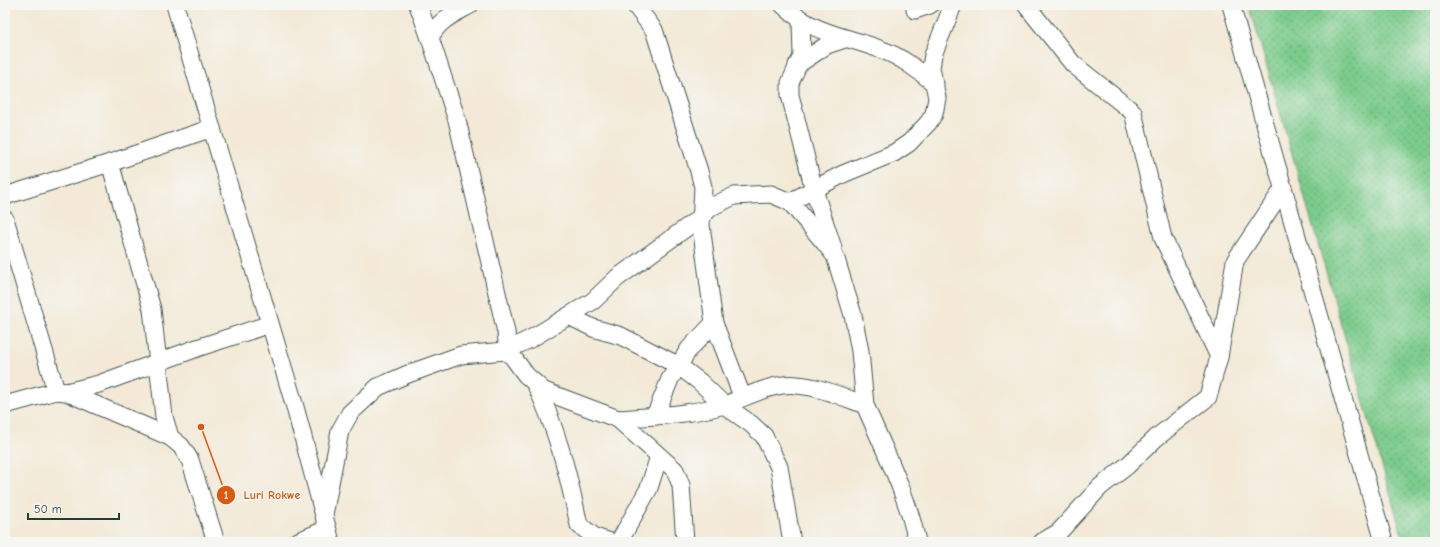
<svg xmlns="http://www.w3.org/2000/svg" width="1440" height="547" font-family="'Comic Neue',sans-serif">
	<defs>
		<pattern id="grass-dots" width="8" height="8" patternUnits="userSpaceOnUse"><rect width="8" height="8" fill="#7ccc8c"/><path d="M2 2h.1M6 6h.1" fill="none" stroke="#65a773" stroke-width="1.8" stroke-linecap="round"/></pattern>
	</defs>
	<rect width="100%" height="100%" fill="#f6f6f2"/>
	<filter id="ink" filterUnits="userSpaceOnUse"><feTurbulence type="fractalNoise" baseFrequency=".025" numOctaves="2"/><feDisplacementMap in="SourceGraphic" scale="8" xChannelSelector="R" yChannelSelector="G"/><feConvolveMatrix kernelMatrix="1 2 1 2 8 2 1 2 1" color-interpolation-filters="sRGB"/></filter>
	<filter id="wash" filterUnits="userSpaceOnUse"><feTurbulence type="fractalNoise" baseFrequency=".012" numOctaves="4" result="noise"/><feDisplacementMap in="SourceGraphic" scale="16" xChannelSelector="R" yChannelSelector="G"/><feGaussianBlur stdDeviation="0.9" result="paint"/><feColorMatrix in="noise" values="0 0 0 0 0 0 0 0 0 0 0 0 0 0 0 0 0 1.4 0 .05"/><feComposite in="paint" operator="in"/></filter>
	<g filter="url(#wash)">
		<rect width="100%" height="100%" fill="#f3e9d6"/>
		<!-- grass -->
		<polygon fill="url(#grass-dots)" stroke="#4e8460" points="1249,5 1435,5 1435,542 1404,542"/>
	</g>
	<g filter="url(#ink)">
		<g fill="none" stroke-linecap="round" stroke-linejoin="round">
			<!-- minor casing -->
			<g stroke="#3f574c" stroke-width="19">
				<g id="minor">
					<polyline points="175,5 295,407 331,542"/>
					<polyline points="418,5 430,38"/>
					<path d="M 470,5 C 454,14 438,20 430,38 L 457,120 L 506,332 L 507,342 L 505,351"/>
					<polyline points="635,5 654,30 699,171 703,187 701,225 714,323 742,396"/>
					<path d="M 783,5 C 814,35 844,35 882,50 C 902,57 919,71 935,84"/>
					<polyline points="1026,5 1073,64 1133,112 1163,238 1219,357"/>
					<polyline points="1231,5 1384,542"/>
					<polyline points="915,10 930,5"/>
					<polyline points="801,19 802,56 790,83 790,95 814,190 833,248"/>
					<polyline points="797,65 827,45 845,39"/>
					<polyline points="110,163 152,309 164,417 170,437 181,446 190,460 216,542"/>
					<polyline points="5,196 110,163 212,128"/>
					<polyline points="790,202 843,174 894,153 909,143 928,123 934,114 937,98 931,68 933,55 953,5"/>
					<polyline points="5,219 56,391"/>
					<polyline points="569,316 593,328 621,336 679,366 700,382 724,405 751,424 764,436 779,467 792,542"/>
					<polyline points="505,351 532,338 593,301 617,278 701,217 711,207 734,196 771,194 790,202 824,242 835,256 853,315 860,351 865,405"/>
					<path d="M 535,383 C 558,431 568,474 579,525 L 595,537 L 611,542"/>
					<polyline points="66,392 99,384 197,348 270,324"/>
					<polyline points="5,405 56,391 66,392 170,437"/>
					<polyline points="655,416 670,379 689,349 714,323"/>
					<path d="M 618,419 C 652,416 690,415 724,405 C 747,397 773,382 797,385 C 821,387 843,397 865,405 C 884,450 907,493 917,542"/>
					<polyline points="324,515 340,431 350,413 378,387 408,374 461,355 505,351 512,356 526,375 544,391 618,419 675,470 681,485 685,542"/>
					<polyline points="296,542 327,529"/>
					<polyline points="619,542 649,488 659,456"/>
					<polyline points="1042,542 1059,532 1100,487 1128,465 1156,438 1208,397 1219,357 1235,261 1283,189"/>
				</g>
			</g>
			<!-- minor -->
			<use href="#minor" stroke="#fff" stroke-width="17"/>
		</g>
	</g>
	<!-- callouts -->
	<path fill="none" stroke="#de580e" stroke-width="1.5" d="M201 427L226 495"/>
	<g fill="#de580e" stroke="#f6f6f2" stroke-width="1.5">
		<circle cx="201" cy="427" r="4"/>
		<circle cx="226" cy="495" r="10"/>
	</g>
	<g font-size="12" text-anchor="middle" font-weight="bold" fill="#fff">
		<text x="226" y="499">1</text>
	</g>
	<g font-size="12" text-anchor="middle" font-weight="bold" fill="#de580e" stroke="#f6f6f2" stroke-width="3" stroke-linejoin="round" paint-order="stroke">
		<text x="272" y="499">Luri Rokwe</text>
	</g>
	<!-- margin -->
	<rect width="1440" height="547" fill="none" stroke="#f6f6f2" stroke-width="20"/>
	<!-- scale -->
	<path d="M28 513v6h91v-6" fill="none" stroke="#1f3d34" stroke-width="2"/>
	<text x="34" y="513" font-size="12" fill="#1f3d34" stroke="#f6f6f2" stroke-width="3" paint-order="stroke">50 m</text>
</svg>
